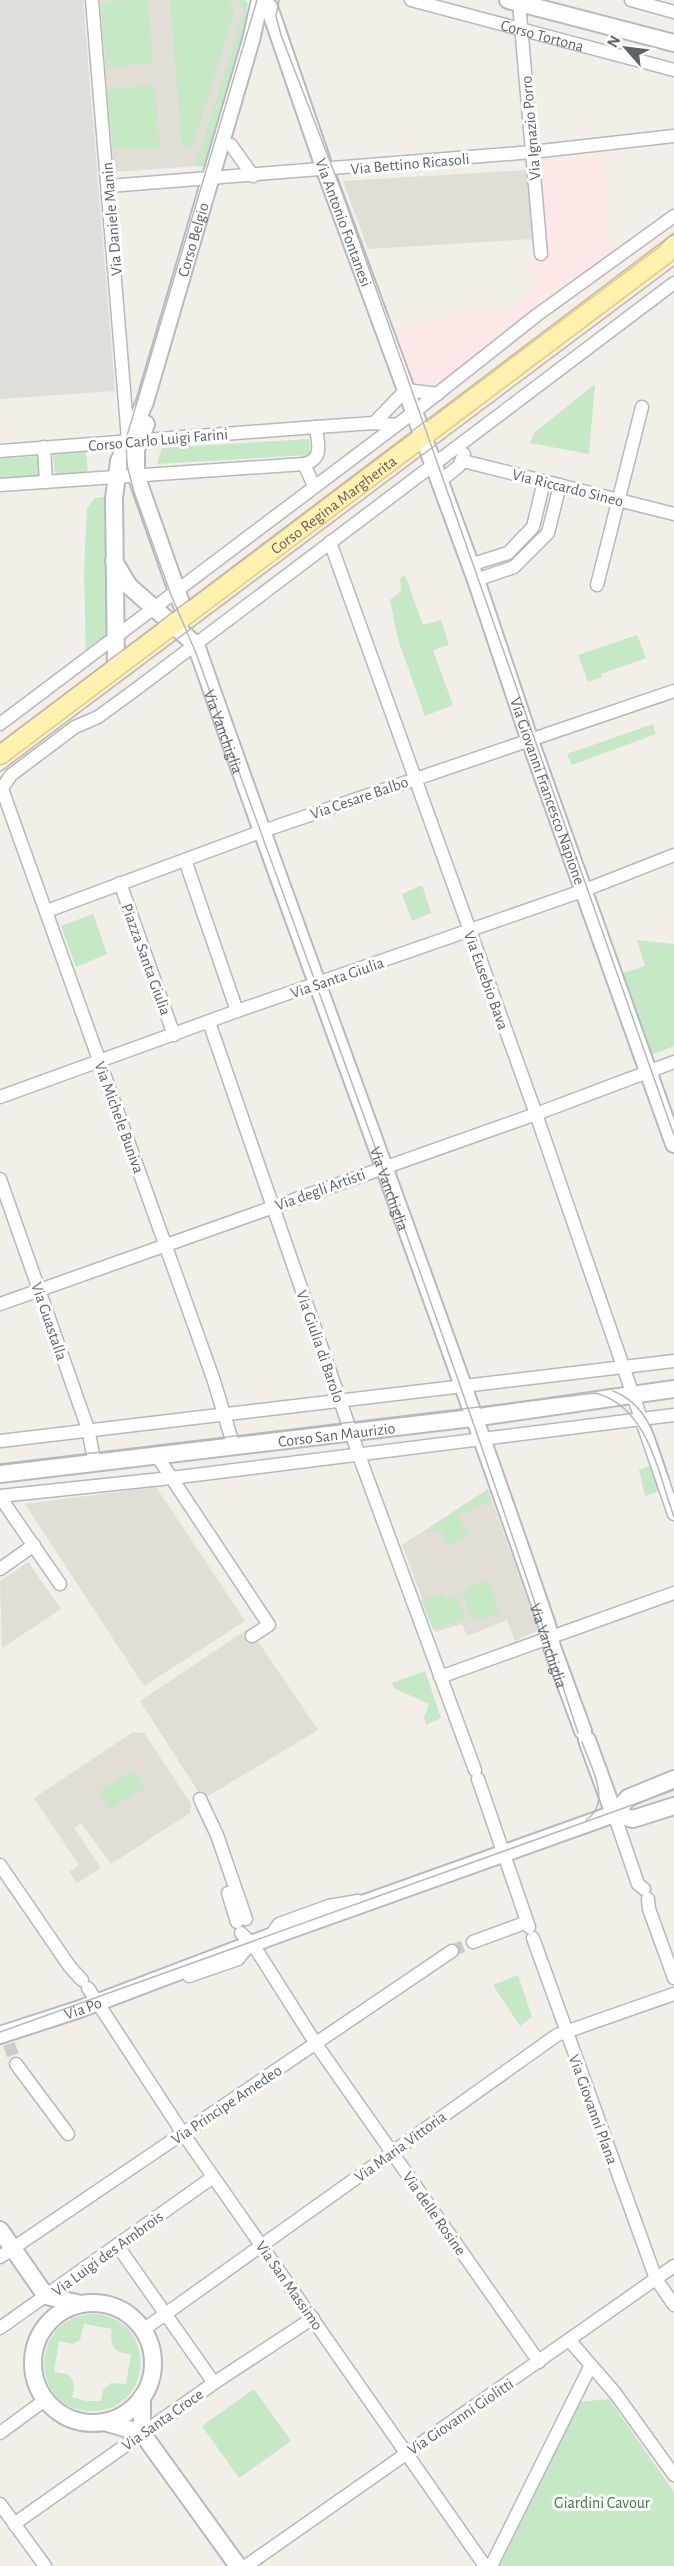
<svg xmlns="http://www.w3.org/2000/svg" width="674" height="2566" font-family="'Alegreya Sans',sans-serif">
	<rect width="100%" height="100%" fill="#f1efe8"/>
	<!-- industrial -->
	<polygon fill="#e0deda" points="0,0 83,0 115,391 0,399"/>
	<!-- education -->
	<g fill="#e1ded6">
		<polygon points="100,0 235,0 244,9 195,166 114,172"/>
		<polygon points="528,170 533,239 368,249 343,181"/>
		<polygon points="156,1487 245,1621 144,1686 25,1504"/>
		<polygon points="488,1489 538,1630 515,1641 507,1620 467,1636 462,1624 435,1632 402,1545"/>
		<polygon points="28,1562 61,1609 2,1648 0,1581"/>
		<polygon points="249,1628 318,1730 203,1799 140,1701"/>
		<polygon points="133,1732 144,1733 191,1804 190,1813 111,1864 81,1823 74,1828 101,1868 77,1883 69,1872 79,1865 34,1798"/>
	</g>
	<!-- medical -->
	<polygon fill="#fce8e6" points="604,158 609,239 618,252 437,390 428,382 411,382 394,332 460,312 510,310 533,292 532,263 545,254 541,161"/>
	<!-- green -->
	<g fill="#c5e8c5" fill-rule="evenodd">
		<polygon points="125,0 148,0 153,63 106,67 100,4"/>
		<polygon points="170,0 229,0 234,13 193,145 182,147"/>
		<polygon points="235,0 245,0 248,5 246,11 250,16 204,167 195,166 244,9"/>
		<polygon points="155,85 160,149 113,150 107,89"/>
		<polygon points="595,384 589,454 530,443 534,433"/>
		<polygon points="309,439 310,455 157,464 162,448"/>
		<polygon points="86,451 88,474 55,476 53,454"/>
		<polygon points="39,456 40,477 0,480 0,459"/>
		<polygon points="110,496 118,637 86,660 84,571 87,508 95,498"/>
		<polygon points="405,575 423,625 441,620 449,645 433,650 453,705 425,716 398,639 390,600 401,591 400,578"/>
		<polygon points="637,635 646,658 601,674 602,677 588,682 578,655"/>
		<polygon points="653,724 656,734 572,765 567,754"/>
		<polygon points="422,885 431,913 412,921 402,894"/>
		<polygon points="93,914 107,954 76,967 61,926"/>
		<polygon points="637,940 674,944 674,1046 651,1055 620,974 645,966"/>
		<polygon points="656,1463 665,1489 645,1496 639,1470"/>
		<polygon points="488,1489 492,1502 458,1515 469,1537 447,1545 442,1531 423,1533"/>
		<polygon points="482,1581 491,1584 499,1612 478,1620 471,1616 463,1595 467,1587"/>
		<polygon points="443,1593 447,1599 457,1595 466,1619 433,1629 421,1600"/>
		<polygon points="425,1671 441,1718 426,1725 424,1717 429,1704 394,1688 392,1683"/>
		<polygon points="134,1770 145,1787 110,1810 98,1792"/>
		<polygon points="518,1975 532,2017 520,2026 493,1985"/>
		<path d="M 95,2314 C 160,2320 153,2414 90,2411 C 28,2408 29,2315 95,2314 ZM 84,2324 L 112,2329 C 109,2346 114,2353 131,2354 L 126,2384 L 111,2383 L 103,2390 L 101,2401 L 86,2401 L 72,2397 C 76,2388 74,2381 68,2374 L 54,2372 L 59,2341 L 73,2344 L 80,2340 Z"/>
		<polygon points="254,2389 291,2441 239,2478 202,2426"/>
		<polygon points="609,2399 674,2492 674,2566 500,2566 580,2402"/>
	</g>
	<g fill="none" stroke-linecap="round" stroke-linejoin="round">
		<!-- street-tunnel -->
		<g stroke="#ccccc8" stroke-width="12" stroke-dasharray="12 6" stroke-linecap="butt">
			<polyline points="452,1951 473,1942"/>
			<polyline points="9,2044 16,2064"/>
		</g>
		<!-- street casing -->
		<g stroke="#b5b8bc" stroke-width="15">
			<g id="street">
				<polyline points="92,0 128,439"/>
				<path id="s1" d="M 411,0 L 674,70"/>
				<polyline points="631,0 674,12"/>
				<polyline points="519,3 541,254"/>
				<polyline points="231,145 253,176"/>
				<polyline points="109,186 532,152 674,136"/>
				<polyline points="374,423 406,390 438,394"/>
				<polyline points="44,447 46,482"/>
				<polyline points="0,451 316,427 374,423 396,425"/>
				<polyline points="463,461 674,514"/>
				<polyline points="304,464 314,486"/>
				<polyline points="439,482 459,466 464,454"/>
				<path d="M 0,485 L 304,464 C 324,459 318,444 316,427"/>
				<polyline points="330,542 536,1114 674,1514"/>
				<polyline points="470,565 508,553 533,527 544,481"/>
				<polyline points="476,580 514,567 548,533 560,485"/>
				<polyline points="597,585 642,407"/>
				<polyline points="0,724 418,409 537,315 674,216"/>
				<polyline points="2,789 213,1378 234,1447"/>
				<polyline points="0,791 11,775 75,727 98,717 135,690 674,283"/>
				<polyline points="185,860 237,1011"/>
				<polyline points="120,883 174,1035"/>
				<polyline points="47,911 260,832 674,691"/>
				<polyline points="209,1022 361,1461 475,1770"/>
				<polyline points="0,1097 237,1011 585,890 674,855"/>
				<polyline points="0,1179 88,1429 95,1464"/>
				<polyline points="0,1304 536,1114 674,1062"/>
				<polyline points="0,1441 674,1361"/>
				<polyline points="157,1456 269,1625 252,1636"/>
				<polyline points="0,1496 171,1478 674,1415"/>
				<polyline points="0,1497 60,1584"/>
				<polyline points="0,1569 34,1545"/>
				<polyline points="440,1677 674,1593"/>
				<polyline points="478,1779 529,1927"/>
				<polyline points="200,1799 217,1835 246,1919"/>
				<polyline points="614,1814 638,1884 644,1889"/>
				<polyline points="0,1865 70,1967 82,1980"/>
				<polyline points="228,1893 237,1922"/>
				<polyline points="648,1899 649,1909 674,1978"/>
				<polyline points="241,1933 254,1946 316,2044 539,2362"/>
				<polyline points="270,1937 279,1924 329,1906 358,1901"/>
				<polyline points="533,1938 656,2279 674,2305"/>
				<polyline points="473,1942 527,1922"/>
				<polyline points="189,1976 238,1959 249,1945"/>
				<polyline points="88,1988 182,2132 485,2566"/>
				<polyline points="16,2064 68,2134"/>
				<polyline points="117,2245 214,2383"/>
				<polyline points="0,2257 452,1951"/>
				<polyline points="0,2328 213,2177"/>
				<polyline points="143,2330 557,2035 674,1994"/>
				<polyline points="570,2341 615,2393 674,2475"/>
				<polyline points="0,2433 45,2400"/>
				<polyline points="0,2504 45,2566"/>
				<polyline points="14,2524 214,2383 313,2318"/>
				<polyline points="246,2566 674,2266"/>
				<polyline points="491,2566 590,2367"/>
			</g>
		</g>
		<!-- secondary casing -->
		<g stroke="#b6babf" stroke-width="20">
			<g id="secondary">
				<polyline points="508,0 674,43"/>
				<path id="s2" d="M 269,7 L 325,170 L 476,580 L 529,738 L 674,1144"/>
				<polyline points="146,424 136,450 136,475 185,614"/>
				<path d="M 114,561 L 129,586 L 196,645 C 310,972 435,1297 547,1625 L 552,1647 L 583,1731"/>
				<path id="s3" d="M 116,668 L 114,498 L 119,461 L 145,402 L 251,40 L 260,0"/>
				<path id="s4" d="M 0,1474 L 472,1418 L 674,1389"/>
				<polyline points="587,1740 614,1814"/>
				<polyline points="614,1814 633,1819 674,1806"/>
				<path id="s5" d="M 0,2035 L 80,2009 L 270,1937 L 614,1814 L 628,1798 L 674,1779"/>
				<polyline points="0,2230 46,2296 81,2304"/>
				<circle cx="93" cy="2363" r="60"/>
				<polyline points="104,2422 142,2433 238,2566"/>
				<polyline points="142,2433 142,2397"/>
			</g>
		</g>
		<!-- primary casing -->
		<g stroke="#f2c960" stroke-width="21">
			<g id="primary">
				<path id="s6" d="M 0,755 L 666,254 L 674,245"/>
			</g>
		</g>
		<!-- street -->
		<use href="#street" stroke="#fff" stroke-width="12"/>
		<!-- secondary -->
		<use href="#secondary" stroke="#fff" stroke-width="16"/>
		<!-- primary -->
		<use href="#primary" stroke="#fff2af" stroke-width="18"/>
		<!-- tram -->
		<g stroke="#b6b7b8" stroke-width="1.5">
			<path id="s7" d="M 257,0 L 126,439 L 127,465 L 134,492 L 171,595 L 196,653 C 325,1012 460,1370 578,1733"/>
			<polyline points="279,0 276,16 281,35 343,195 674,1135"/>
			<polyline points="0,743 674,233"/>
			<polyline points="0,772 674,266"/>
			<path d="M 613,1391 C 650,1405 657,1444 669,1478"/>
			<path d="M 0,1464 L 595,1393 C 648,1406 658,1473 674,1517"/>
			<path d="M 582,1742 C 590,1766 613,1802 586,1820"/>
			<polyline points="0,2032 674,1790"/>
		</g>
	</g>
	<g text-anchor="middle" stroke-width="6" stroke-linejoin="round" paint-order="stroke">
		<!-- street labels -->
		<g font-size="16" fill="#5f6368" stroke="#fff">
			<text dy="6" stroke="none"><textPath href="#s1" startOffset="136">Corso Tortona</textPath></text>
			<text transform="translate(530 128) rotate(-95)" y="6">Via Ignazio Porro</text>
			<text transform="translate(410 163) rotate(-5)" y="6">Via Bettino Ricasoli</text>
			<text transform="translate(111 219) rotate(-95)" y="6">Via Daniele Manin</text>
			<text dy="6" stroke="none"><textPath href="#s2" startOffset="228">Via Antonio Fontanesi</textPath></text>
			<text dy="6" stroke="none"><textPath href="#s3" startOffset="441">Corso Belgio</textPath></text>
			<text transform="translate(158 439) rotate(-5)" y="6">Corso Carlo Luigi Farini</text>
			<text transform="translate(568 487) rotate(14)" y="6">Via Riccardo Sineo</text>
			<text dy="6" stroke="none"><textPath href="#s6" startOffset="417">Corso Regina Margherita</textPath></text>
			<text dy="6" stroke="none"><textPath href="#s7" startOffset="768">Via Vanchiglia</textPath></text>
			<text dy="6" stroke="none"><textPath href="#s2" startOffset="832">Via Giovanni Francesco Napione</textPath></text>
			<text transform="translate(359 797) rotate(-19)" y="6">Via Cesare Balbo</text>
			<text transform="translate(147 959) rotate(70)" y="6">Piazza Santa Giulia</text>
			<text transform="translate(337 977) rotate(-19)" y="6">Via Santa Giulia</text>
			<text transform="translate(487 980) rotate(70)" y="6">Via Eusebio Bava</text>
			<text transform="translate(120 1117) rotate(70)" y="6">Via Michele Buniva</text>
			<text dy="6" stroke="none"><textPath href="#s7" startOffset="1254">Via Vanchiglia</textPath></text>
			<text transform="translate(320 1189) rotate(-20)" y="6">Via degli Artisti</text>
			<text transform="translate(50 1321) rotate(71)" y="6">Via Guastalla</text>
			<text transform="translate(321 1346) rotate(71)" y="6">Via Giulia di Barolo</text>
			<text dy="6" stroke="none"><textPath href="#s4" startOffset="339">Corso San Maurizio</textPath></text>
			<text dy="6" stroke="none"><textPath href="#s7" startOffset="1738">Via Vanchiglia</textPath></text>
			<text dy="6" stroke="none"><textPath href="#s5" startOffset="87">Via Po</textPath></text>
			<text transform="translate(226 2104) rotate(-34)" y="6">Via Principe Amedeo</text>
			<text transform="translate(594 2109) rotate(70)" y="6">Via Giovanni Plana</text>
			<text transform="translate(400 2146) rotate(-36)" y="6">Via Maria Vittoria</text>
			<text transform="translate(435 2213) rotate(55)" y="6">Via delle Rosine</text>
			<text transform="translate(107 2253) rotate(-36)" y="6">Via Luigi des Ambrois</text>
			<text transform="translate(290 2285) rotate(55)" y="6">Via San Massimo</text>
			<text transform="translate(460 2416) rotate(-34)" y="6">Via Giovanni Giolitti</text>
			<text transform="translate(162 2419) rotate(-35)" y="6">Via Santa Croce</text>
		</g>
		<!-- park labels -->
		<g font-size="16" fill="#348238" stroke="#fff">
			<text x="602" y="2508">Giardini Cavour</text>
		</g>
	</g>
	<!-- north arrow -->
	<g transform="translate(626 48) rotate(298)" stroke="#ffffff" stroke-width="4.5" paint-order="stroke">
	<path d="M0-4.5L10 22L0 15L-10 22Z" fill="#5f6368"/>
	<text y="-9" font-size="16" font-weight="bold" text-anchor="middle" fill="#5f6368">N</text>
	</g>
</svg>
